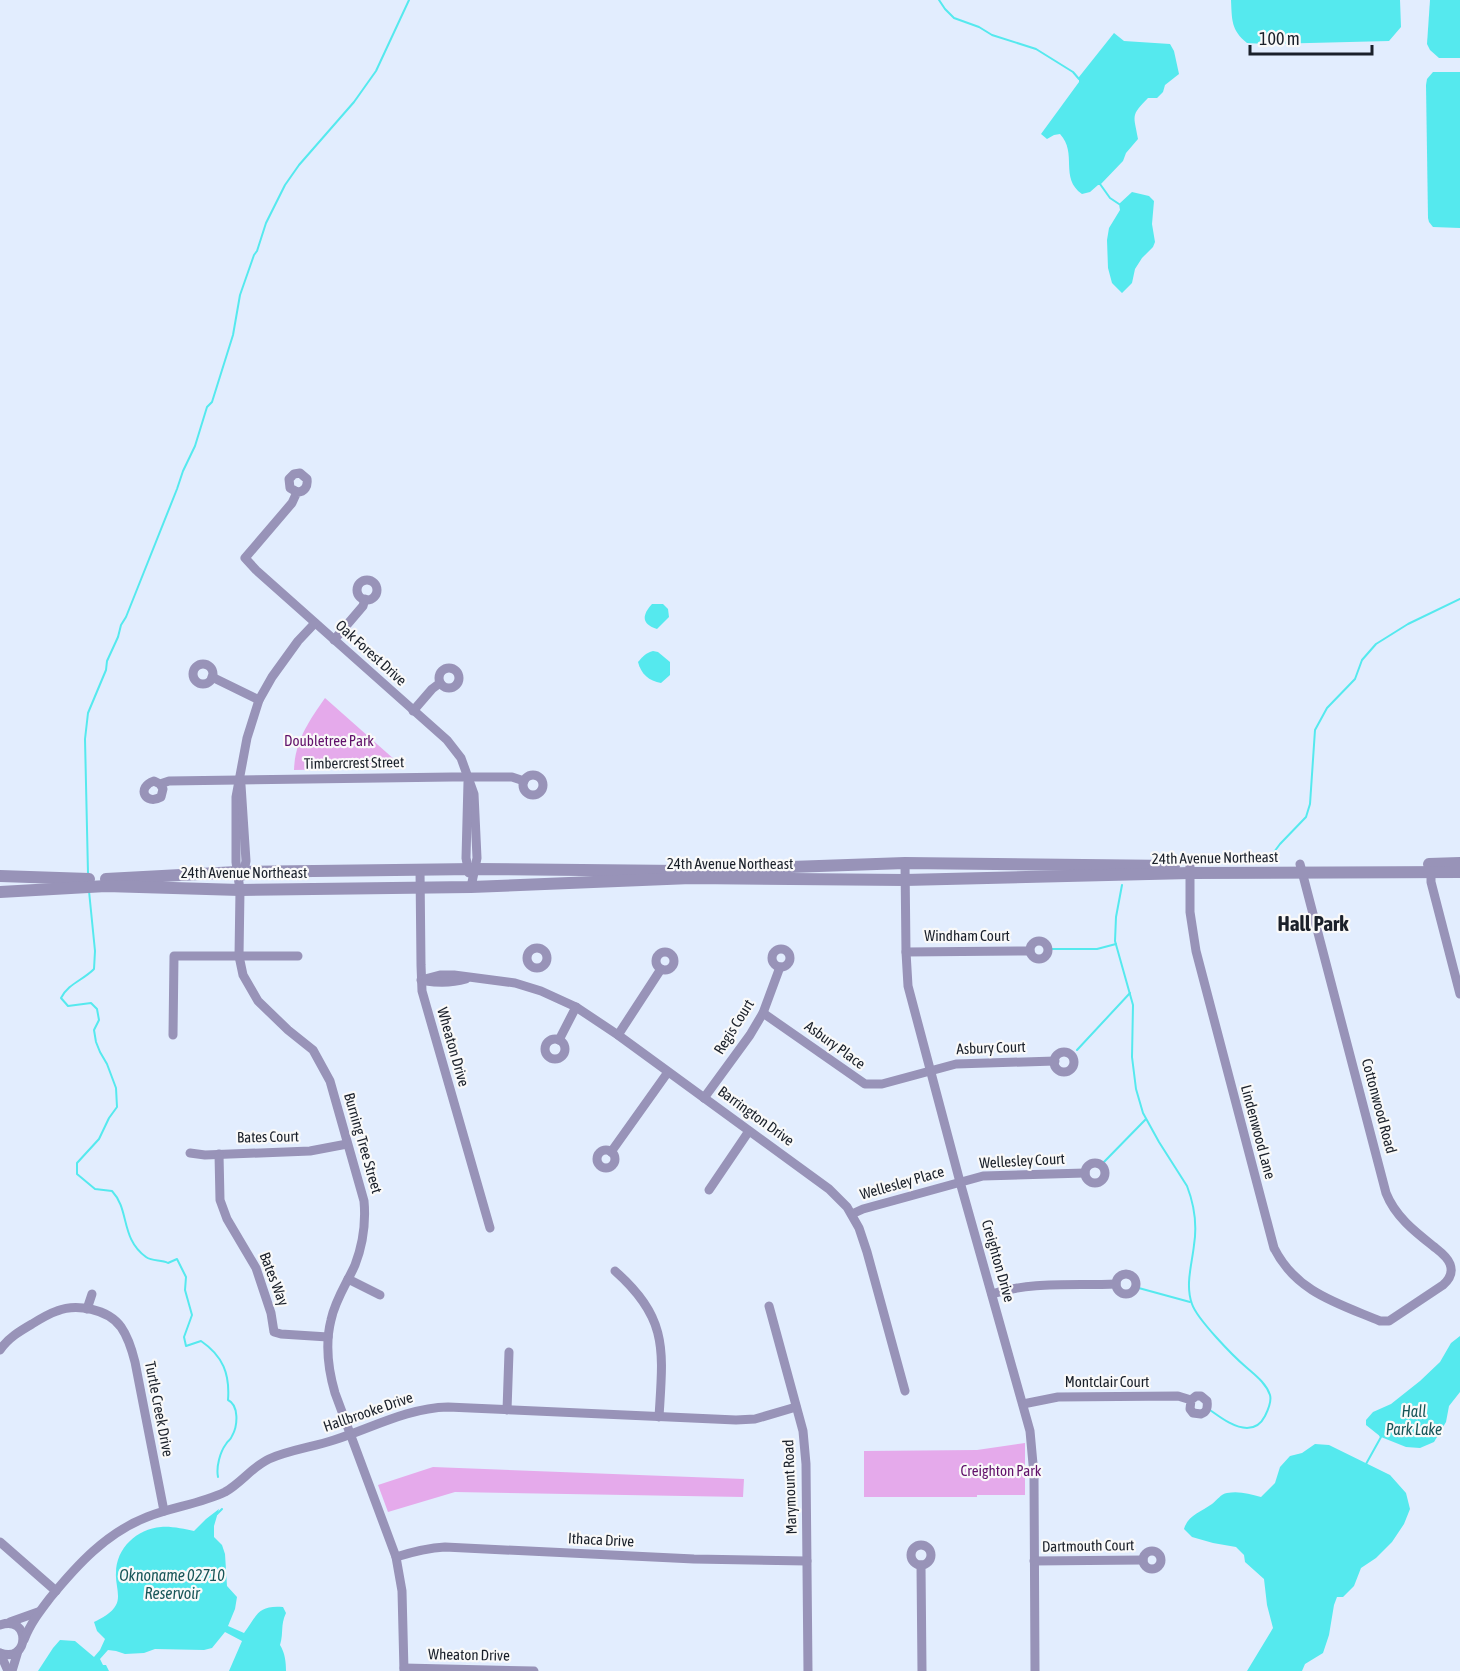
<svg xmlns="http://www.w3.org/2000/svg" width="1460" height="1671" font-family="'Asap Condensed',sans-serif">
	<rect width="100%" height="100%" fill="#e2edfe"/>
	<!-- green -->
	<g fill="#e5aaeb">
		<path d="M 325,698 L 404,768 L 294,770 C 295,741 309,721 325,698 Z"/>
		<polygon points="1025,1443 1025,1495 977,1495 977,1497 864,1497 864,1451 977,1450"/>
		<polygon points="433,1467 744,1479 743,1497 455,1492 388,1512 378,1485"/>
	</g>
	<!-- water -->
	<g fill="#55e9ee">
		<path d="M 1231,0 L 1400,0 L 1401,27 L 1389,41 L 1265,44 L 1247,43 C 1231,30 1232,20 1231,0 Z"/>
		<polygon points="1430,0 1460,0 1460,58 1439,58 1430,50 1427,44"/>
		<path d="M 1114,33 L 1124,41 L 1170,44 L 1174,51 L 1179,74 L 1165,85 L 1163,92 L 1157,98 L 1148,98 C 1130,116 1134,115 1138,139 L 1126,153 L 1123,161 L 1100,185 L 1098,185 L 1090,192 L 1082,194 C 1059,178 1078,153 1060,134 L 1054,135 L 1047,139 L 1041,134 L 1079,82 L 1079,77 Z"/>
		<polygon points="1433,72 1460,72 1460,228 1433,227 1429,222 1428,218 1426,85 1427,79"/>
		<polygon points="1132,192 1149,196 1154,201 1152,224 1155,242 1153,247 1142,258 1135,269 1132,283 1122,293 1112,283 1108,268 1107,240 1109,228 1120,210 1119,204"/>
		<path d="M 652,604 L 663,604 L 668,609 L 669,617 L 657,629 C 641,624 642,615 652,604 Z"/>
		<path d="M 653,651 L 658,652 L 670,662 L 670,675 L 661,683 C 649,681 641,674 638,662 C 643,656 646,653 653,651 Z"/>
		<polygon points="1460,1336 1460,1392 1449,1406 1446,1422 1434,1442 1420,1448 1406,1447 1381,1437 1366,1425 1366,1420 1373,1412 1391,1404 1420,1381 1440,1362 1451,1343"/>
		<path d="M 1315,1444 L 1329,1445 L 1390,1475 L 1406,1493 L 1410,1509 L 1404,1524 L 1392,1542 L 1376,1558 L 1361,1568 L 1354,1586 L 1343,1597 L 1337,1597 L 1334,1605 L 1329,1635 L 1323,1653 L 1305,1664 L 1302,1671 L 1247,1671 L 1273,1628 L 1267,1605 L 1264,1579 L 1245,1562 L 1244,1555 L 1236,1547 L 1213,1543 L 1192,1537 L 1184,1529 C 1188,1515 1201,1512 1212,1504 C 1217,1500 1221,1494 1227,1493 C 1240,1491 1249,1494 1261,1497 L 1275,1483 L 1280,1467 L 1290,1456 L 1302,1453 Z"/>
		<path d="M 219,1509 L 214,1526 L 214,1537 L 222,1545 L 225,1554 L 227,1586 L 237,1597 L 235,1609 L 228,1626 L 244,1633 C 257,1615 258,1605 283,1607 L 286,1613 C 280,1626 284,1632 280,1645 C 285,1653 286,1662 286,1671 L 229,1671 L 242,1641 L 225,1632 L 212,1648 L 204,1650 L 155,1649 L 144,1653 L 125,1654 L 116,1651 L 108,1650 L 100,1659 L 103,1665 L 106,1665 L 109,1671 L 38,1671 L 53,1648 L 60,1640 L 75,1641 L 94,1657 L 100,1650 L 105,1639 L 97,1631 L 94,1622 C 102,1618 112,1613 116,1605 C 121,1596 115,1583 116,1573 C 116,1548 137,1529 161,1527 C 171,1526 184,1529 194,1531 L 206,1519 Z"/>
	</g>
	<g fill="none" stroke-linecap="round" stroke-linejoin="round">
		<!-- stream -->
		<g stroke="#55e9ee" stroke-width="2">
			<polyline points="939,0 945,9 954,18 979,27 992,35 1036,49 1073,72 1079,79"/>
			<polyline points="1100,184 1110,198 1119,204"/>
			<polyline points="1274,852 1280,844 1306,817 1310,804 1315,730 1327,708 1355,679 1362,660 1376,644 1408,624 1460,599"/>
			<polyline points="88,873 85,739 88,713 106,670 107,661 118,637 121,625 126,617 177,489 183,471 195,446 207,407 212,402 233,335 240,295 254,255 257,251 266,223 285,185 299,165 354,102 376,71 409,0"/>
			<path d="M 1122,885 L 1116,917 L 1115,941 L 1133,1005 L 1132,1057 L 1136,1089 L 1143,1113 L 1159,1142 L 1187,1186 C 1194,1204 1197,1226 1194,1245 C 1192,1264 1185,1285 1192,1304 C 1197,1319 1233,1356 1246,1367 C 1255,1375 1266,1383 1270,1395 C 1272,1402 1268,1410 1265,1416 C 1261,1424 1256,1428 1247,1428 C 1234,1428 1220,1417 1210,1410"/>
			<path d="M 89,891 L 95,951 L 94,969 C 82,981 69,983 61,998 L 68,1006 L 91,1003 L 97,1009 L 99,1020 L 94,1030 L 96,1042 L 100,1052 L 107,1064 L 116,1088 L 117,1107 L 109,1118 L 99,1139 L 77,1163 L 77,1174 L 95,1189 L 112,1191 C 130,1210 120,1238 146,1257 C 153,1262 161,1259 168,1263 L 177,1259 L 186,1277 L 185,1290 L 192,1315 L 184,1337 L 186,1346 L 201,1341 C 223,1356 230,1374 228,1400 C 239,1405 238,1426 232,1436 C 230,1441 229,1439 226,1444 C 220,1452 216,1467 218,1477"/>
			<polyline points="1048,949 1097,949 1116,944"/>
			<polyline points="1077,1050 1130,993"/>
			<polyline points="1101,1165 1146,1119"/>
			<polyline points="1135,1287 1190,1302"/>
			<polyline points="1366,1464 1381,1437 1380,1435"/>
			<polyline points="217,1514 222,1509"/>
		</g>
		<!-- minor -->
		<g stroke="#9893b8" stroke-width="9">
			<path d="M 297,492 L 290,488 L 289,479 L 294,474 L 300,473 L 307,479 C 308,486 305,492 297,492 L 292,503 L 245,558 L 256,570 L 447,740 L 461,758 L 474,794 L 477,858 L 471,887"/>
			<circle cx="367" cy="590" r="10"/>
			<path d="M 315,623 L 298,641 L 272,677 L 259,700 L 247,738 L 236,797 L 236,862 L 240,890 L 239,956 L 243,975 L 258,1001 L 288,1030 L 313,1050 L 330,1081 L 364,1201 C 366,1223 363,1244 355,1265 C 347,1283 335,1300 331,1320 C 325,1344 328,1369 335,1393 L 396,1557 L 402,1591 L 404,1671"/>
			<polyline points="334,640 363,606 365,599"/>
			<circle cx="203" cy="674" r="10"/>
			<circle cx="449" cy="678" r="10"/>
			<polyline points="212,677 259,700"/>
			<polyline points="413,711 432,689 440,683"/>
			<circle cx="533" cy="785" r="10"/>
			<polyline points="468,782 466,858 469,873"/>
			<path d="M 160,784 L 163,789 L 161,797 C 145,806 136,787 154,781 L 160,784 L 169,781 L 452,777 L 512,777 L 524,781"/>
			<polyline points="241,785 246,861 243,876"/>
			<polyline points="905,863 906,952 908,986 960,1182 1030,1431 1034,1475 1035,1671"/>
			<path d="M 1190,866 L 1190,912 L 1196,951 L 1274,1248 C 1296,1292 1337,1303 1380,1321 L 1389,1321 L 1443,1285 C 1450,1279 1453,1272 1450,1264 C 1447,1256 1439,1251 1433,1246 C 1414,1231 1395,1216 1386,1193 L 1300,864"/>
			<polyline points="1431,868 1431,882 1460,994"/>
			<polyline points="420,869 421,965 422,991 490,1228"/>
			<circle cx="1039" cy="950" r="9"/>
			<circle cx="537" cy="958" r="10"/>
			<circle cx="781" cy="958" r="9"/>
			<circle cx="665" cy="961" r="9"/>
			<polyline points="906,952 1030,951"/>
			<polyline points="421,980 440,975 454,975 515,983 541,991 576,1007 618,1035 829,1189 847,1207 859,1228 867,1252 905,1391"/>
			<path d="M 426,981 C 440,983 452,983 466,979"/>
			<polyline points="763,1013 865,1084 882,1084 956,1064 1055,1061"/>
			<polyline points="173,1035 174,956 298,956"/>
			<polyline points="618,1035 661,969"/>
			<circle cx="555" cy="1049" r="10"/>
			<polyline points="559,1040 576,1007"/>
			<circle cx="1064" cy="1062" r="10"/>
			<polyline points="704,1098 750,1035 763,1013 780,967"/>
			<circle cx="606" cy="1159" r="9"/>
			<polyline points="611,1152 668,1072"/>
			<polyline points="190,1153 205,1155 310,1151 347,1144"/>
			<polyline points="219,1154 220,1200 227,1219 256,1268 271,1313 274,1332 281,1334 328,1337"/>
			<circle cx="1095" cy="1173" r="10"/>
			<polyline points="709,1190 749,1131"/>
			<polyline points="852,1214 863,1209 983,1176 1085,1173"/>
			<path d="M 615,1271 C 669,1319 663,1350 659,1417"/>
			<circle cx="1126" cy="1284" r="10"/>
			<polyline points="348,1279 380,1295"/>
			<path d="M 992,1294 C 1032,1281 1075,1286 1116,1284"/>
			<polyline points="769,1306 803,1431 806,1464 808,1671"/>
			<polyline points="87,1309 92,1294"/>
			<path d="M 0,1350 C 8,1338 20,1331 32,1324 C 40,1319 48,1314 57,1311 C 76,1303 108,1309 121,1327 C 128,1337 132,1350 135,1362 L 164,1511"/>
			<path d="M 1023,1404 L 1058,1397 L 1178,1396 L 1191,1400 L 1196,1396 L 1201,1396 L 1207,1401 C 1208,1408 1207,1412 1201,1414 L 1193,1413 L 1190,1409 L 1191,1400"/>
			<polyline points="507,1410 509,1352"/>
			<polyline points="0,1542 56,1591"/>
			<circle cx="921" cy="1555" r="10"/>
			<circle cx="1152" cy="1560" r="9"/>
			<path d="M 396,1557 C 412,1552 427,1548 445,1547 L 694,1559 L 807,1561"/>
			<polyline points="1034,1561 1143,1560"/>
			<polyline points="921,1565 922,1671"/>
			<polyline points="10,1622 38,1612"/>
			<path d="M 0,1625 C 31,1614 30,1664 0,1653"/>
			<path d="M 24,1640 C 30,1624 40,1611 50,1598 C 77,1565 106,1533 147,1517 C 172,1507 200,1504 225,1492 C 241,1483 252,1467 269,1459 C 289,1450 313,1447 334,1440 C 372,1428 407,1408 448,1407 L 736,1420 L 755,1419 L 796,1407"/>
			<polyline points="0,1653 8,1671"/>
			<polyline points="404,1668 534,1671"/>
			<polyline points="12,1671 18,1651"/>
		</g>
		<!-- tertiary -->
		<g stroke="#9893b8" stroke-width="12">
			<polyline points="1429,864 1460,863"/>
			<polyline points="0,876 89,879"/>
			<polyline points="106,879 237,872 475,869 680,871 905,863 1174,866"/>
			<polyline points="0,892 106,886 240,890 471,887 691,878 905,880 1190,873 1460,872"/>
		</g>
	</g>
	<g text-anchor="middle" stroke-width="4.5" stroke-linejoin="round" paint-order="stroke">
		<!-- street labels -->
		<g font-size="15" fill="#1a202a" stroke="#f9f9f9">
			<text transform="translate(371 653) rotate(42)" y="5">Oak Forest Drive</text>
			<text transform="translate(354 763) rotate(-1)" y="5">Timbercrest Street</text>
			<text transform="translate(1215 858) rotate(-1)" y="5">24th Avenue Northeast</text>
			<text x="730" y="869">24th Avenue Northeast</text>
			<text x="244" y="878">24th Avenue Northeast</text>
			<text x="967" y="941">Windham Court</text>
			<text transform="translate(734 1027) rotate(-58)" y="5">Regis Court</text>
			<text transform="translate(835 1045) rotate(36)" y="5">Asbury Place</text>
			<text transform="translate(453 1047) rotate(74)" y="5">Wheaton Drive</text>
			<text transform="translate(991 1048) rotate(-2)" y="5">Asbury Court</text>
			<text transform="translate(1379 1106) rotate(75)" y="5">Cottonwood Road</text>
			<text transform="translate(756 1116) rotate(36)" y="5">Barrington Drive</text>
			<text transform="translate(1258 1132) rotate(75)" y="5">Lindenwood Lane</text>
			<text transform="translate(268 1137) rotate(-1)" y="5">Bates Court</text>
			<text transform="translate(363 1143) rotate(74)" y="5">Burning Tree Street</text>
			<text transform="translate(1022 1161) rotate(-3)" y="5">Wellesley Court</text>
			<text transform="translate(902 1183) rotate(-16)" y="5">Wellesley Place</text>
			<text transform="translate(998 1261) rotate(74)" y="5">Creighton Drive</text>
			<text transform="translate(274 1279) rotate(69)" y="5">Bates Way</text>
			<text x="1107" y="1387">Montclair Court</text>
			<text transform="translate(159 1409) rotate(79)" y="5">Turtle Creek Drive</text>
			<text transform="translate(368 1412) rotate(-19)" y="5">Hallbrooke Drive</text>
			<text transform="translate(790 1487) rotate(-92)" y="5">Marymount Road</text>
			<text transform="translate(601 1540) rotate(3)" y="5">Ithaca Drive</text>
			<text transform="translate(1088 1546) rotate(-1)" y="5">Dartmouth Court</text>
			<text transform="translate(469 1655) rotate(1)" y="5">Wheaton Drive</text>
		</g>
		<!-- park labels -->
		<g font-size="15" fill="#61116a" stroke="#f9f9f9">
			<text x="329" y="746">Doubletree Park</text>
			<text x="1001" y="1476">Creighton Park</text>
		</g>
		<!-- water labels -->
		<g font-size="16" font-style="italic" fill="#185659" stroke="#f9f9f9">
			<text x="1414" y="1417">Hall<tspan x="1414" dy="18">Park Lake</tspan></text>
			<text x="172" y="1581">Oknoname 02710<tspan x="172" dy="18">Reservoir</tspan></text>
		</g>
		<!-- district labels -->
		<g font-size="21" font-weight="bold" fill="#1a202a" stroke="#f9f9f9">
			<text x="1313" y="931">Hall Park</text>
		</g>
	</g>
	<!-- scale -->
	<path d="M1250 45v9h122v-9" fill="none" stroke="#1a202a" stroke-width="3"/>
	<text x="1259" y="45" font-size="18" fill="#1a202a" stroke="#f9f9f9" stroke-width="4.5" paint-order="stroke">100 m</text>
</svg>
